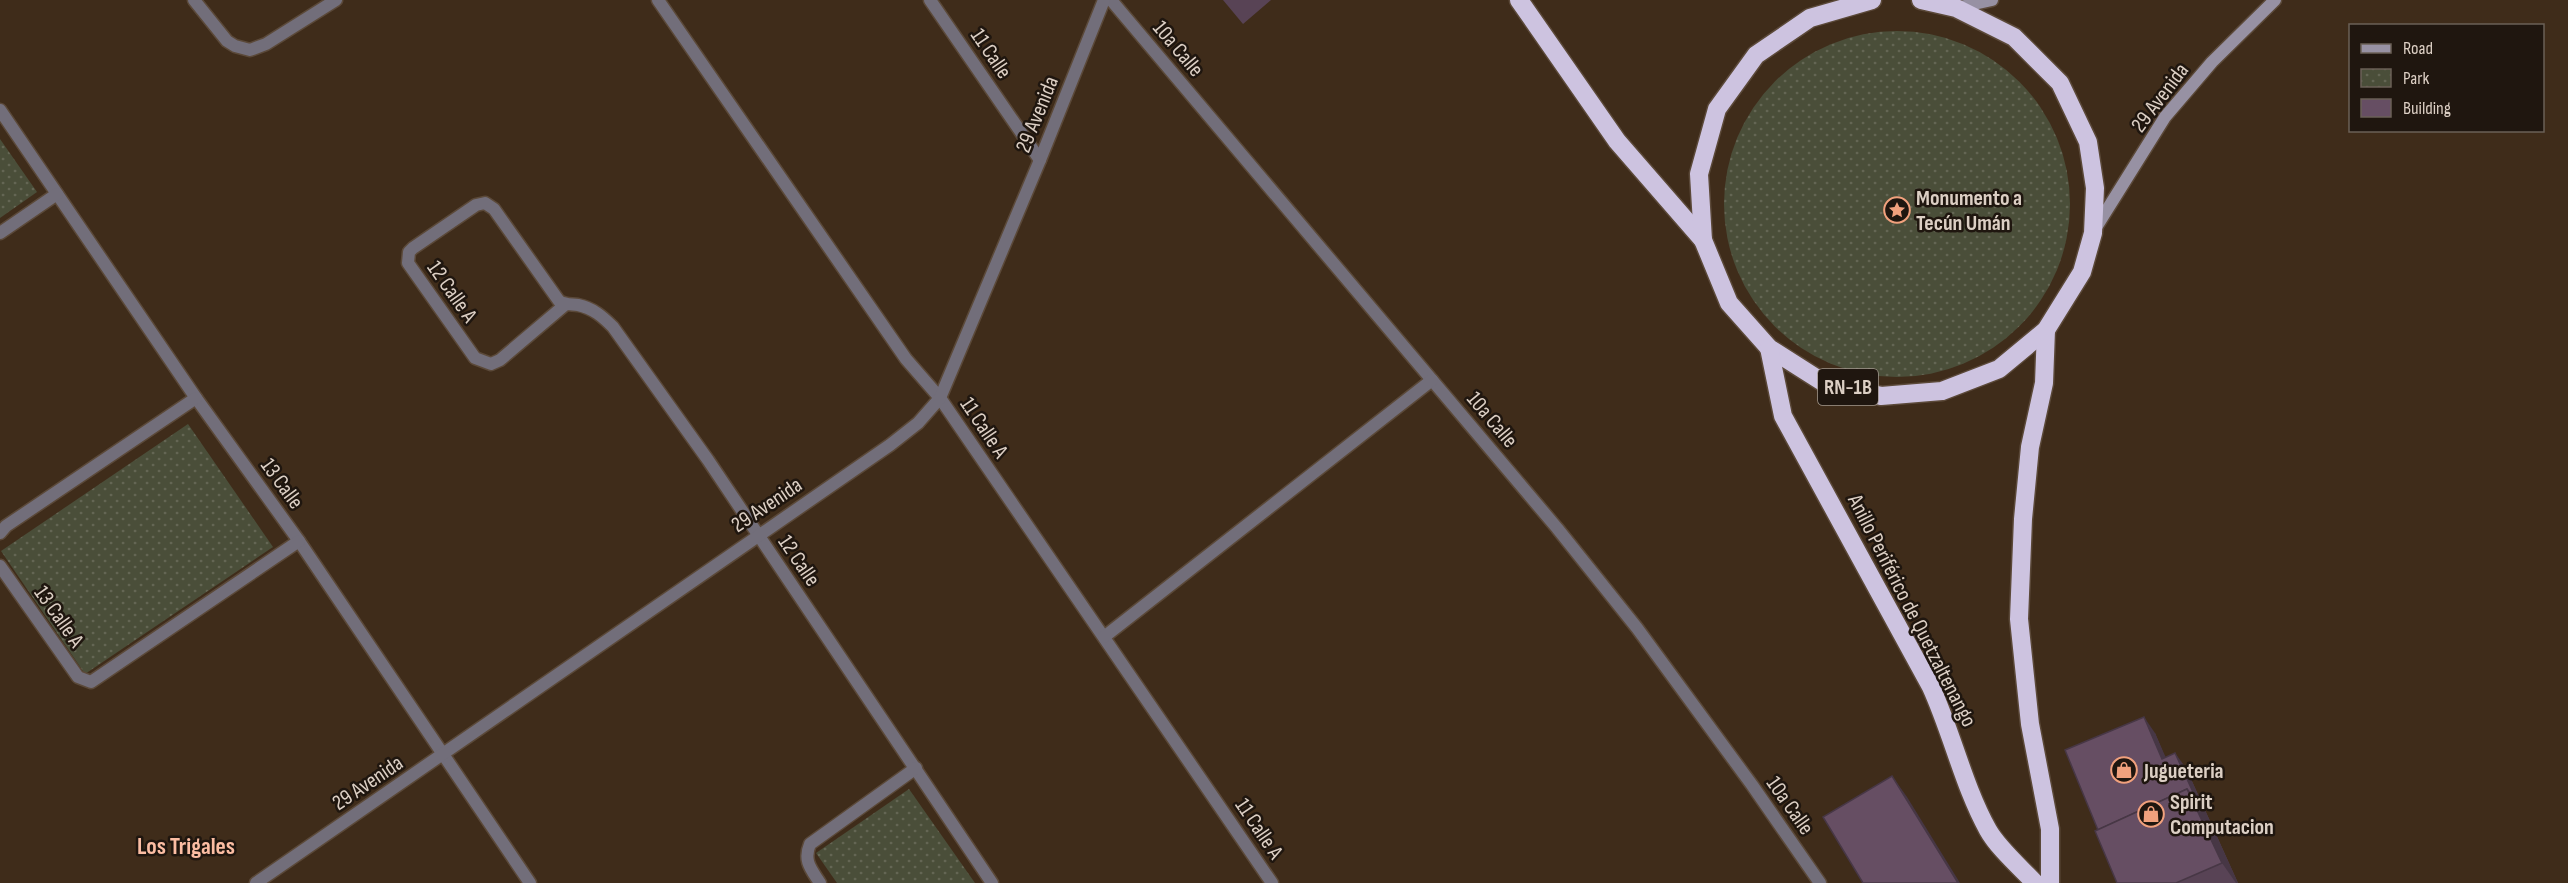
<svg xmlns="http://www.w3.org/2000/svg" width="2568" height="883" font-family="'Sofia Sans Condensed',sans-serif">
	<defs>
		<pattern id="park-dots" width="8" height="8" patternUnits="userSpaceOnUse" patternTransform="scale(1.5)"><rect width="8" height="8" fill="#4a4e39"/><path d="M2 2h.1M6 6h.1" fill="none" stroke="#646654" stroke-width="1.8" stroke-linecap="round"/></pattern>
	</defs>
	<rect width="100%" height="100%" fill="#3f2c1a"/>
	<!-- park -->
	<g fill="url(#park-dots)">
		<circle cx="1897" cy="204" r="173"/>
		<polygon points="0,139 37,192 0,218"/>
		<polygon points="188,424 273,547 85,674 1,551"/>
		<polygon points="909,789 975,883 837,883 816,853"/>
	</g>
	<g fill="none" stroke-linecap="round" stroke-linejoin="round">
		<!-- street casing -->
		<g stroke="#5b4939" stroke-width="15">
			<g id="street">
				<polyline points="194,0 227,41 235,46 250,50 266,44 336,0"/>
				<polyline points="658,0 906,359 940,398 1272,883"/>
				<polyline points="930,0 1040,160"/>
				<polyline points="1111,0 1557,528 1637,628 1752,785 1820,883"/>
				<polyline points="0,110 196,398 299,541 530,883"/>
				<polyline points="0,233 57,194"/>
				<path d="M 566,304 L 500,360 L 491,364 L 475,358 L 408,263 L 409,252 L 413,248 L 476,205 L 485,203 L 494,209 L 559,301 C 565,305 571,304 578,305 C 593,308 603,317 613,327 L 708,460 L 992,883"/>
				<polyline points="0,533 6,526 196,398"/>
				<polyline points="0,566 78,677 91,682 299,541"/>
				<polyline points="1104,637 1432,380"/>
				<polyline points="256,883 890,445 918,423 940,398 1040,160 1104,0"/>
				<path d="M 820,883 C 811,869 803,861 810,844 L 916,768"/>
			</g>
		</g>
		<!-- secondary casing -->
		<g stroke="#5b4939" stroke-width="15">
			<g id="secondary">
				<polyline points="1956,8 1992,0"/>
				<polyline points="2095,229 2165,117 2212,62 2275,0"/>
			</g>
		</g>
		<!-- highway casing -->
		<g stroke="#5b4939" stroke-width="21">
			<g id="highway">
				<polyline points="1519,0 1617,141 1703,240"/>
				<polyline points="1872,0 1810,18 1756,55 1717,109 1699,174 1703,240 1729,303 1769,348 1821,381 1881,396 1942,391 1999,369 2046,330 2082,272 2093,233 2095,188 2088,142 2060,83 2014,37 1956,8 1921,0"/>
				<polyline points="2046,330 2044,383 2030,447 2023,519 2019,619 2030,724 2050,829 2050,883"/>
				<path d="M 1769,348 L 1783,416 L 1931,687 C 1952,733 1964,787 1988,830 C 1998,848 2021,868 2035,883"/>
			</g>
		</g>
		<!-- street -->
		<use href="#street" stroke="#726e7a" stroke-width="12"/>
		<!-- secondary -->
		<use href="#secondary" stroke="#9791a3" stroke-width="12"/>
		<!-- highway -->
		<use href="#highway" stroke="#cdc3e0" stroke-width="18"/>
	</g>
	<!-- wall -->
	<g fill="#584355">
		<polygon points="1223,0 1271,0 1243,24"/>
		<polygon points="2155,733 2165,757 2186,768 2238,883 2117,883 2098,830"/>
	</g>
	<!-- shaded-wall -->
	<g fill="#473745">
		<polygon points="2144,717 2155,733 2173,774 2162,759"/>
		<polygon points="2175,753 2186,768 2238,883 2236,883 2222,863 2187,789"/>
		<polygon points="1892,776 1907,797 1960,883 1958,883"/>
	</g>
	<!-- building -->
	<g fill="#664e63" stroke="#473745" stroke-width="1.5">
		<polygon points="2144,717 2162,759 2175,753 2199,805 2187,789 2098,830 2065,750"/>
		<polygon points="1892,776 1958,883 1863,883 1823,817"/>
		<polygon points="2187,789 2222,863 2176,883 2117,883 2095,831"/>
	</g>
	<!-- icons -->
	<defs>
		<g id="sight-ring" transform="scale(1.35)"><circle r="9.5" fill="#1f160f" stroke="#f1a17d" stroke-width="1.5"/><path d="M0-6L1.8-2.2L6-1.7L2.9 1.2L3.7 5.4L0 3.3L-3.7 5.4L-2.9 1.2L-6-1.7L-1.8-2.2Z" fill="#f1a17d"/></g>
		<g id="shop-ring" transform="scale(1.35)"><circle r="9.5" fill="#1f160f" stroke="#f1a17d" stroke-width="1.5"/><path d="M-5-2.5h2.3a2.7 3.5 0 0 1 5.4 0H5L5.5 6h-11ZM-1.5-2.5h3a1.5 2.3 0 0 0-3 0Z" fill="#f1a17d"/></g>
	</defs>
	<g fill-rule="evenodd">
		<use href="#sight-ring" x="1897" y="210"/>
		<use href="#shop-ring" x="2124" y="770"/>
		<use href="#shop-ring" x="2151" y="814"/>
	</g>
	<g text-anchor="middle" stroke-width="5" stroke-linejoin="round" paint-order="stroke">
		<!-- shield labels -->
		<rect fill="#1f160f" stroke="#a3988e" stroke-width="1.5" x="1818" y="369" width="60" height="36" rx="4.5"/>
		<g font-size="21" font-weight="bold" fill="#dccfc4">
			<text x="1848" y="394">RN-1B</text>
		</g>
		<!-- street labels -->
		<g font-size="22" fill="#dccfc4" stroke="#1f160f">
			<text transform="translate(1179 48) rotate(50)" y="8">10a Calle</text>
			<text transform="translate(992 53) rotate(56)" y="8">11 Calle</text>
			<text transform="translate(2159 97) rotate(-53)" y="8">29 Avenida</text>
			<text transform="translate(1036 114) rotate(-68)" y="8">29 Avenida</text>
			<text transform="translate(453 291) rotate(55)" y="8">12 Calle A</text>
			<text transform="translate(1493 419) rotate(50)" y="8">10a Calle</text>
			<text transform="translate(985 427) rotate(56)" y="8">11 Calle A</text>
			<text transform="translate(283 483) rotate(54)" y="8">13 Calle</text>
			<text transform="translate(766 504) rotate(-34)" y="8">29 Avenida</text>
			<text transform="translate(800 560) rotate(56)" y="8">12 Calle</text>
			<text transform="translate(1913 610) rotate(63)" y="8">Anillo Periférico de Quetzaltenango</text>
			<text transform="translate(60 616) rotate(55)" y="8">13 Calle A</text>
			<text transform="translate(367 782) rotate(-34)" y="8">29 Avenida</text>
			<text transform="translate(1791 805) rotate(55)" y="8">10a Calle</text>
			<text transform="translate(1260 828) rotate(56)" y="8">11 Calle A</text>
		</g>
		<!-- poi labels -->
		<g font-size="22" font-weight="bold" fill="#dccfc4" stroke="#1f160f" text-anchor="start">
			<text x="1916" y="205">Monumento a<tspan x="1916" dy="25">Tecún Umán</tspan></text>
			<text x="2144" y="778">Jugueteria</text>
			<text x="2170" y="809">Spirit<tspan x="2170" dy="25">Computacion</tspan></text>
		</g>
		<!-- neighbourhood labels -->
		<g font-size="24" font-weight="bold" fill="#fbbda3" stroke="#1f160f">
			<text x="186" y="854">Los Trigales</text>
		</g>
	</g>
	<!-- legend -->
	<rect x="2349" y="24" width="195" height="108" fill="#1f160f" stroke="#6b6057" stroke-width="1.5"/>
	<rect x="2361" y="44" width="30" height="9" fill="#9791a3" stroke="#6b6057" stroke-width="1.5"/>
	<text x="2403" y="54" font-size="18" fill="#dccfc4">Road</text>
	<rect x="2361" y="69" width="30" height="18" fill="url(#park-dots)" stroke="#6b6057" stroke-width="1.5"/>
	<text x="2403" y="84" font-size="18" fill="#dccfc4">Park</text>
	<rect x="2361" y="99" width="30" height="18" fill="#664e63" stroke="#6b6057" stroke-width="1.5"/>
	<text x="2403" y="114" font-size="18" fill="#dccfc4">Building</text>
</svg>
